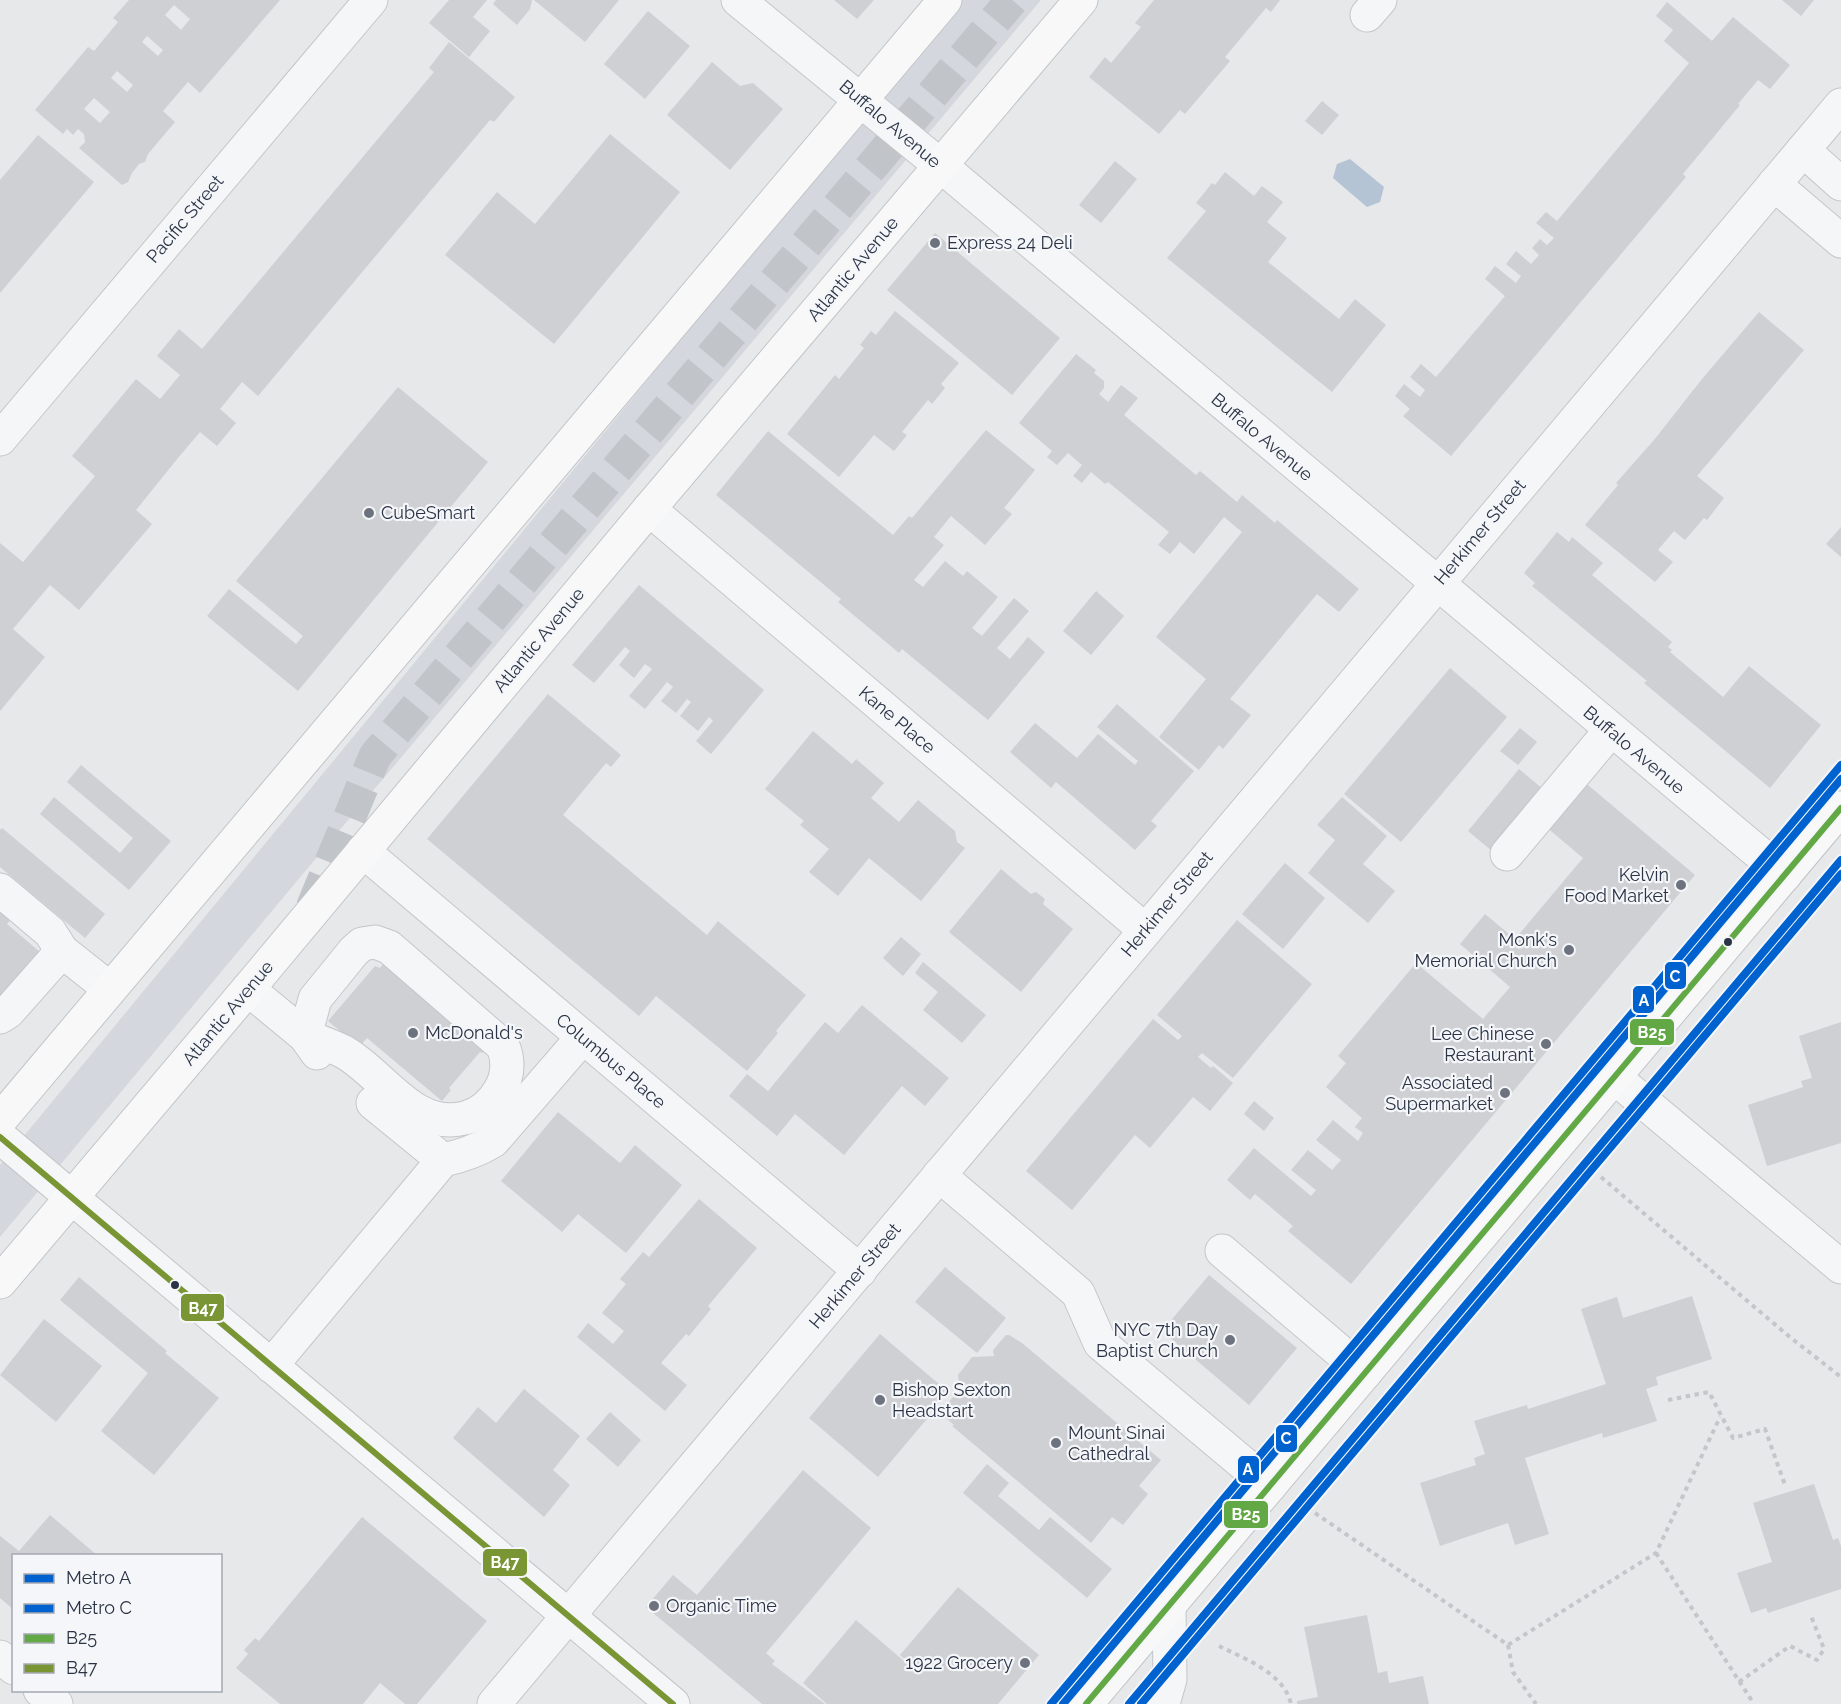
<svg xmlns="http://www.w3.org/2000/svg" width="1841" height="1704" font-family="Raleway,sans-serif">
	<rect width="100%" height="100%" fill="#e6e8ea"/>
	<!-- built -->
	<polygon fill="#d4d7dd" points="961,0 1041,0 317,857 0,1237 0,1165"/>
	<!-- water -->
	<polygon fill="#b4c4d5" points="1350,159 1384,187 1380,202 1367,207 1333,178 1337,164"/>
	<!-- building -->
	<g fill="#ced0d3" fill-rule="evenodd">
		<path d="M 129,0 L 280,0 L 200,93 L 188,82 L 163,111 L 175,122 L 148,154 L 145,162 L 139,164 L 132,173 L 128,182 L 122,185 L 79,148 L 85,142 L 84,134 L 78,129 L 73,135 L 67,129 L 63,134 L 35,110 L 88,47 L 94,51 L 118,22 L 113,18 ZM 174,5 L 190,19 L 181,30 L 165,15 ZM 147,36 L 163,50 L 158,56 L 142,42 ZM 117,71 L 133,85 L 127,92 L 111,78 ZM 94,98 L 110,112 L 100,123 L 84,109 Z"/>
		<polygon points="449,0 487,0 473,17 490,31 469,57 429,23"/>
		<polygon points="496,0 532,0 530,9 517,25 493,4"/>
		<polygon points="534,0 619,0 585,42"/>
		<polygon points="834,0 874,0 857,19"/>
		<polygon points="1154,0 1280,0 1271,12 1266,8 1225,57 1230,61 1185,114 1180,110 1159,134 1089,77 1105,57 1111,63 1141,27 1135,23"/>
		<polygon points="1782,0 1814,0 1801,16"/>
		<polygon points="1667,2 1712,41 1733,17 1790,65 1770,89 1758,80 1738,104 1740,105 1683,174 1686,177 1451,456 1403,416 1410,409 1395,396 1404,384 1420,397 1425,390 1410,377 1421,364 1436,377 1505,296 1485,279 1495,266 1516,283 1521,276 1506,264 1516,251 1531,264 1539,255 1532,248 1540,239 1547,245 1554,238 1536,223 1546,212 1557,221 1689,63 1664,41 1673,30 1656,16"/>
		<polygon points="648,11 690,46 645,99 604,64"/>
		<polygon points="449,42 515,97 494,122 490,120 258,396 242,382 220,409 236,423 217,446 200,432 178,458 136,510 152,524 79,610 50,585 13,629 45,657 0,711 0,543 23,562 95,476 72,456 136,379 160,399 180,375 157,356 179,329 202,349 434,72 429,68"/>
		<polygon points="712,62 740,86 753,83 783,109 730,170 667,115"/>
		<polygon points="1322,101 1339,115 1322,135 1305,121"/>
		<polygon points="610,134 680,192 554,344 445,255 497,192 535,224"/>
		<polygon points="38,135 94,182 0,293 0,180"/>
		<polygon points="1115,161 1137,179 1101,223 1079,205"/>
		<polygon points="1225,172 1254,196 1262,186 1283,202 1267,222 1287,238 1268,262 1339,319 1355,299 1386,325 1332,392 1167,258 1206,211 1196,203 1212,183 1215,185"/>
		<polygon points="935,233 1060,338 1012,395 887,290"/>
		<polygon points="895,311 959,363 941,384 945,388 932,404 928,400 902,432 907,435 894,451 874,435 839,477 787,434 835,375 839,379 864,348 860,345 871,331 876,335"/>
		<polygon points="1759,312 1804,350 1697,476 1724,498 1707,520 1704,518 1685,540 1674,531 1658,550 1673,562 1655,582 1585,525 1618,485 1616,483 1654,440 1702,379"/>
		<polygon points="1076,354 1096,370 1094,373 1104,381 1104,388 1099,394 1108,402 1121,385 1138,398 1124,415 1196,475 1200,471 1237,502 1242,495 1275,523 1277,520 1359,589 1339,612 1317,594 1230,699 1251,715 1223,749 1219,745 1199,770 1159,737 1206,679 1156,637 1242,532 1224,517 1194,554 1180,542 1170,554 1158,545 1169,532 1108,482 1105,484 1091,472 1082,483 1073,476 1082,465 1068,453 1057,465 1047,457 1052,451 1019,423"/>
		<polygon points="398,387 488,462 298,691 207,616 229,589 296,644 303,636 236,581"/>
		<polygon points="986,430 1035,470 1004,508 1012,514 985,545 951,516 934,537 944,545 914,580 923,587 945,561 963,576 967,571 998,597 972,628 982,636 1014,598 1029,611 997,648 1010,659 1028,637 1045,652 988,720 902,649 899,653 838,602 841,599 716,495 768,431 893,535 909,516 912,518"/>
		<polygon points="1841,527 1841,557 1826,544"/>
		<polygon points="1557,532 1569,542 1572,537 1603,563 1592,575 1672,642 1668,647 1672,650 1670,652 1723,697 1749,666 1821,725 1770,788 1644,683 1647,681 1532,586 1535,583 1524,573"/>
		<polygon points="639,585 764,690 711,754 696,741 713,721 709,717 698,731 680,716 691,702 687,699 676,713 661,701 673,687 667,682 645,709 629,696 652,669 645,664 634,678 619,665 630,651 625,647 594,683 572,665"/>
		<polygon points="1096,591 1124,616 1091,655 1063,631"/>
		<polygon points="1450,668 1507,717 1401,842 1344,794"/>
		<polygon points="548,694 621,755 611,767 606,763 563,815 707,935 718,921 806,995 776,1031 778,1033 747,1071 656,996 639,1016 427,839"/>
		<polygon points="1117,704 1194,771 1151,821 1157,826 1135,850 1056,782 1051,788 1010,752 1035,723 1077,758 1098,734 1135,765 1138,761 1097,727"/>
		<polygon points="1520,728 1537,742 1518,765 1500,751"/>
		<polygon points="813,731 852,764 856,759 884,783 871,798 899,822 918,800 955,831 957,842 965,848 921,901 869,858 838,896 809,872 829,849 800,825 804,821 765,789"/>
		<polygon points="81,765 171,841 129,890 40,814 54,797 120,853 133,838 67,782"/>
		<polygon points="1519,769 1543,789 1492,851 1468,831"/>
		<polygon points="1582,780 1695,875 1351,1284 1288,1231 1293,1226 1255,1194 1250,1200 1227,1180 1254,1148 1311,1196 1316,1190 1291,1170 1308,1150 1332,1170 1341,1160 1316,1140 1333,1120 1358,1141 1363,1133 1355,1127 1362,1118 1326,1087 1346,1063 1338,1056 1416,963 1483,1019 1510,987 1460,944 1485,914 1515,939 1583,858 1545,826"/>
		<polygon points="1342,797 1387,836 1363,864 1395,891 1368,923 1308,873 1335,840 1317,825"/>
		<polygon points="2,828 105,914 85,938 0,867 0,830"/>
		<polygon points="1285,863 1325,898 1283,949 1242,914"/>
		<polygon points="1001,869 1031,894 1036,892 1045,899 1043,904 1073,929 1021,992 949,932"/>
		<polygon points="0,907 13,917 7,924 40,952 0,998"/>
		<polygon points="1237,920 1312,984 1233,1078 1202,1053 1198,1057 1211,1068 1213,1066 1233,1083 1210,1111 1193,1097 1150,1148 1135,1135 1072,1210 1026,1171 1153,1019 1178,1040 1182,1036 1157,1015"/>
		<polygon points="901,937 921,954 903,976 883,958"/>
		<polygon points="386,961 488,1046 482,1053 480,1052 449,1088 451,1090 442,1101 367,1038 359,1047 328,1021 375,966 380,968"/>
		<polygon points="923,962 986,1015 962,1043 923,1010 938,992 915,973"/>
		<polygon points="862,1005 949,1078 925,1106 902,1086 844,1155 795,1114 777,1136 729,1096 747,1074 768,1091 825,1022 838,1033"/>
		<polygon points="1841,1022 1841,1143 1767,1166 1748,1105 1803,1087 1801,1081 1812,1078 1799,1036"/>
		<polygon points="1254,1101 1274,1118 1264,1131 1244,1114"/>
		<polygon points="558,1112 620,1163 635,1145 682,1185 626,1253 578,1214 562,1232 501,1181"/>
		<polygon points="699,1199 757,1248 708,1306 711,1309 689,1336 686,1334 661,1363 687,1385 665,1411 577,1337 588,1323 613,1344 624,1331 602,1313 626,1284 620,1279 643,1252 649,1257"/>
		<polygon points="945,1267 1006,1318 977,1353 915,1302"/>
		<polygon points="1209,1275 1297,1348 1249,1405 1162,1331"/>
		<polygon points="79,1277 167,1351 165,1353 219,1398 154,1475 101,1431 148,1373 60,1300"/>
		<polygon points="1692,1296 1712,1359 1656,1377 1658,1385 1646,1389 1657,1421 1603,1438 1602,1433 1525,1458 1549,1534 1515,1545 1508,1523 1440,1546 1420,1483 1476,1465 1474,1458 1485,1454 1474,1421 1527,1405 1528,1409 1606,1384 1581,1309 1617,1297 1623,1318"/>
		<polygon points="44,1319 102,1366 56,1422 0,1375"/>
		<polygon points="880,1334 946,1390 928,1411 931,1414 878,1477 809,1418"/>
		<polygon points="1006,1335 1009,1335 1022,1343 1161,1460 1139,1486 1148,1494 1123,1525 1112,1517 1091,1543 952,1426 954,1425 942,1415 941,1411 954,1396 960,1396 958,1375 972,1357 994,1356 993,1350"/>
		<polygon points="524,1389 580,1436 553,1470 570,1485 544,1517 453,1438 478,1407 496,1423"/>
		<polygon points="610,1412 641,1440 618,1467 586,1439"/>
		<polygon points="987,1464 1009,1483 998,1496 1039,1530 1050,1517 1112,1569 1087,1598 963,1493"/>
		<polygon points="803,1470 871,1528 766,1653 775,1661 772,1664 825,1704 762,1704 646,1607 673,1575 697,1595"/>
		<polygon points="1814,1484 1833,1540 1838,1538 1841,1546 1841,1589 1768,1613 1766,1608 1751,1613 1737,1573 1772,1562 1753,1503"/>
		<polygon points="50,1515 98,1556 14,1556 14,1610 0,1598 0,1536 19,1551"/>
		<polygon points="362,1517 487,1621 417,1704 405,1704 380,1683 363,1704 280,1704 236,1668 248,1654 244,1650 255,1638 259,1641"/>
		<polygon points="958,1587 1039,1655 998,1704 827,1704 803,1683 856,1620 918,1673 919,1671 900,1655"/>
		<polygon points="1367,1615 1378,1673 1387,1671 1389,1683 1423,1676 1429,1704 1297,1704 1297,1701 1318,1697 1304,1627"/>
	</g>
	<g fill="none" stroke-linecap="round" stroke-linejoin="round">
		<!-- major-tunnel -->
		<polyline stroke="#c1c4c9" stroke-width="33" stroke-dasharray="33 16" stroke-linecap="butt" points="312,908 375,756 1012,0"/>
		<!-- minor casing -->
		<g stroke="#c4c6c8" stroke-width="35">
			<g id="minor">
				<polyline points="738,0 941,166 1785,875"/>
				<polyline points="1367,15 1380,0"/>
				<polyline points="1803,150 1841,184"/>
				<polyline points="1774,184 1841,241"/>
				<polyline points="0,439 371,0"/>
				<polyline points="649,509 1145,930"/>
				<polyline points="363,851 860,1271"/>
				<polyline points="1507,854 1611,730"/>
				<polyline points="0,890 50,932 62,951 110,989"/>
				<path d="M 375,942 L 389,947 L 503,1046 C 509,1061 508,1076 500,1090 C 492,1104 481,1114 465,1118 C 413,1131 383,1074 344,1052 C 332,1046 318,1041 305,1036 L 315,999 L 354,951 L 362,944 Z"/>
				<polyline points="248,989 305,1036 317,1053"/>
				<polyline points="0,1017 8,1012 62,951"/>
				<polyline points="1614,1077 1841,1267"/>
				<path d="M 373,1103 L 443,1160 C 462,1156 477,1151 493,1141 L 583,1037"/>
				<polyline points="0,1137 673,1704"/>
				<polyline points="939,1175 1078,1293 1100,1343 1270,1486"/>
				<polyline points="1222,1251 1365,1373"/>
				<polyline points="271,1366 443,1160"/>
				<polyline points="0,1657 14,1668"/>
				<polyline points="40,1690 56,1704"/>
				<polyline points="494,1704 1841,105"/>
				<polyline points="1163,1704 1170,1679 1169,1605"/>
			</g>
		</g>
		<!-- major casing -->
		<g stroke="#c2c5c8" stroke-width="35">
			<g id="major">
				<polyline points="0,1120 945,0"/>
				<polyline points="0,1282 248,989 649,509 1081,0"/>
				<polyline points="1086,1704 1841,808"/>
			</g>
		</g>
		<!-- path -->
		<g stroke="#c5c6ca" stroke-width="4" stroke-dasharray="4.5 4.5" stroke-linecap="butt">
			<polyline points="1601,1177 1791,1338 1841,1377"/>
			<polyline points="1668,1400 1709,1392 1733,1438 1765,1429 1785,1485"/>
			<polyline points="1315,1513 1508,1645 1656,1553 1720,1417"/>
			<polyline points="1656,1553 1754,1704"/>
			<polyline points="1508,1645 1513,1672 1536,1704"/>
			<path d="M 1219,1646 C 1245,1659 1284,1673 1291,1704"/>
			<polyline points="1739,1682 1790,1646 1817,1660 1824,1649 1811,1616"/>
		</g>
		<!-- minor -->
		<use href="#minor" stroke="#f5f6f7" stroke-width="33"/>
		<!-- major -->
		<use href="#major" stroke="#f8f8f8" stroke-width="33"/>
		<!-- bus-1 casing -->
		<g stroke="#f4f6f9" stroke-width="10">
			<polyline id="bus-1" points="1086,1704 1841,808"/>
		</g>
		<!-- bus-2 casing -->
		<g stroke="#f4f6f9" stroke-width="10">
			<polyline id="bus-2" points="0,1137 673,1704"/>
		</g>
		<!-- bus-1 -->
		<use href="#bus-1" stroke="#62a945" stroke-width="6"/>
		<!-- bus-2 -->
		<use href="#bus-2" stroke="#799534" stroke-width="6"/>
		<!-- metro-1 casing -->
		<g stroke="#f4f6f9" stroke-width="12">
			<g id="metro-1">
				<polyline points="1051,1704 1841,765"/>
				<polyline points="1129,1704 1841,860"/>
			</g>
		</g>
		<!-- metro-2 casing -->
		<g stroke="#f4f6f9" stroke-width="12">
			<g id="metro-2">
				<polyline points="1063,1704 1841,779"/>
				<polyline points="1141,1704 1841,874"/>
			</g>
		</g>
		<!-- metro-1 -->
		<use href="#metro-1" stroke="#0062cf" stroke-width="8"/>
		<!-- metro-2 -->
		<use href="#metro-2" stroke="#0062cf" stroke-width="8"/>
	</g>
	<!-- markers -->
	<g fill="#6c737f" stroke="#f4f6f9" stroke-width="2">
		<circle cx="935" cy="243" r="6"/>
		<circle cx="369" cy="513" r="6"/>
		<circle cx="1681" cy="885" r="6"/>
		<circle cx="1569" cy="950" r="6"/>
		<circle cx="413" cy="1033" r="6"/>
		<circle cx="1546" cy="1044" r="6"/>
		<circle cx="1505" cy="1093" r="6"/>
		<circle cx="1230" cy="1340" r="6"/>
		<circle cx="880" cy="1400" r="6"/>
		<circle cx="1056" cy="1443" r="6"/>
		<circle cx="654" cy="1606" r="6"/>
		<circle cx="1025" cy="1663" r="6"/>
	</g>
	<g fill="#2b3445" stroke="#f4f6f9" stroke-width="2">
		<circle cx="1728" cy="942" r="5"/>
		<circle cx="175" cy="1285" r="5"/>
	</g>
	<g text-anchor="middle" stroke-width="4.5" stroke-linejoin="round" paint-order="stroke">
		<!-- street labels -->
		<g font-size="18" fill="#2b3445" stroke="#f4f6f9">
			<text transform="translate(890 124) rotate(40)" y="6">Buffalo Avenue</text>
			<text transform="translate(185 219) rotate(-50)" y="6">Pacific Street</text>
			<text transform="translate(853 269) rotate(-50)" y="6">Atlantic Avenue</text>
			<text transform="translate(1262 437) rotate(40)" y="6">Buffalo Avenue</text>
			<text transform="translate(1480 532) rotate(-50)" y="6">Herkimer Street</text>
			<text transform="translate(539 640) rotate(-50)" y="6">Atlantic Avenue</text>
			<text transform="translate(897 720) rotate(40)" y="6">Kane Place</text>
			<text transform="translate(1634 750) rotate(40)" y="6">Buffalo Avenue</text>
			<text transform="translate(1167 904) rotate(-50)" y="6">Herkimer Street</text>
			<text transform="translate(228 1013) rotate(-50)" y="6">Atlantic Avenue</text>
			<text transform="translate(611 1061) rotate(40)" y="6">Columbus Place</text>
			<text transform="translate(855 1276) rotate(-50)" y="6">Herkimer Street</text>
		</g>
		<!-- poi labels -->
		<g font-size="18" fill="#2b3445" stroke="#f4f6f9" text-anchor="start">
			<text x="947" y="249">Express 24 Deli</text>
			<text x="381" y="519">CubeSmart</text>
			<text x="1669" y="881" text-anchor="end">Kelvin<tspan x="1669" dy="21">Food Market</tspan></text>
			<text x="1557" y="946" text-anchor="end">Monk's<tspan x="1557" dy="21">Memorial Church</tspan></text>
			<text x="425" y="1039">McDonald's</text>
			<text x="1534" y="1040" text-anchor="end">Lee Chinese<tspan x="1534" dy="21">Restaurant</tspan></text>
			<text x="1493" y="1089" text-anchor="end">Associated<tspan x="1493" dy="21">Supermarket</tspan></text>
			<text x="1218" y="1336" text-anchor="end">NYC 7th Day<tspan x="1218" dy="21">Baptist Church</tspan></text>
			<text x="892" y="1396">Bishop Sexton<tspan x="892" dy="21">Headstart</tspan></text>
			<text x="1068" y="1439">Mount Sinai<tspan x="1068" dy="21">Cathedral</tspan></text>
			<text x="666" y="1612">Organic Time</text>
			<text x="1013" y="1669" text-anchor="end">1922 Grocery</text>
		</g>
	</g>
	<g stroke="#f4f6f9" stroke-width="2">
		<rect x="1664" y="961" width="23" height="29" rx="6" fill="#0062cf"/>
		<rect x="1632" y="985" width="23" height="29" rx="6" fill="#0062cf"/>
		<rect x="1629" y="1018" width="46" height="28" rx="6" fill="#62a945"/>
		<rect x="180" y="1293" width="45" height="29" rx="6" fill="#799534"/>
		<rect x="1275" y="1424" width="23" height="29" rx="6" fill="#0062cf"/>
		<rect x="1237" y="1455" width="23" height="29" rx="6" fill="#0062cf"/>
		<rect x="1223" y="1500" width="46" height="29" rx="6" fill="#62a945"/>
		<rect x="482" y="1548" width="46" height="29" rx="6" fill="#799534"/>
	</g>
	<g font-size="16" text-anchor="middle" font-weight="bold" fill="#fff">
		<text x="1675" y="982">C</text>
		<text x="1644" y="1006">A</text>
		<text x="1652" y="1038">B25</text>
		<text x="203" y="1314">B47</text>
		<text x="1286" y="1444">C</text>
		<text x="1248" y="1475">A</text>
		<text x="1246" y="1520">B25</text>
		<text x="505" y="1568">B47</text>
	</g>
	<!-- legend -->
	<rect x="12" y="1554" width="210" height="138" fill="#f4f6f9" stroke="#a4a8b1" stroke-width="1.5"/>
	<rect x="24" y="1574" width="30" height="9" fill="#0062cf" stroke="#a4a8b1" stroke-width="1.5"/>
	<text x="66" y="1584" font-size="18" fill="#2b3445">Metro A</text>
	<rect x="24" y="1604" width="30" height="9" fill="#0062cf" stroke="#a4a8b1" stroke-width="1.5"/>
	<text x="66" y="1614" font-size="18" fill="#2b3445">Metro C</text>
	<rect x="24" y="1634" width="30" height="9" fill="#62a945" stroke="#a4a8b1" stroke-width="1.5"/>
	<text x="66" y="1644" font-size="18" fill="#2b3445">B25</text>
	<rect x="24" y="1664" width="30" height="9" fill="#799534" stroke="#a4a8b1" stroke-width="1.5"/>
	<text x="66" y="1674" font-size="18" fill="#2b3445">B47</text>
</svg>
